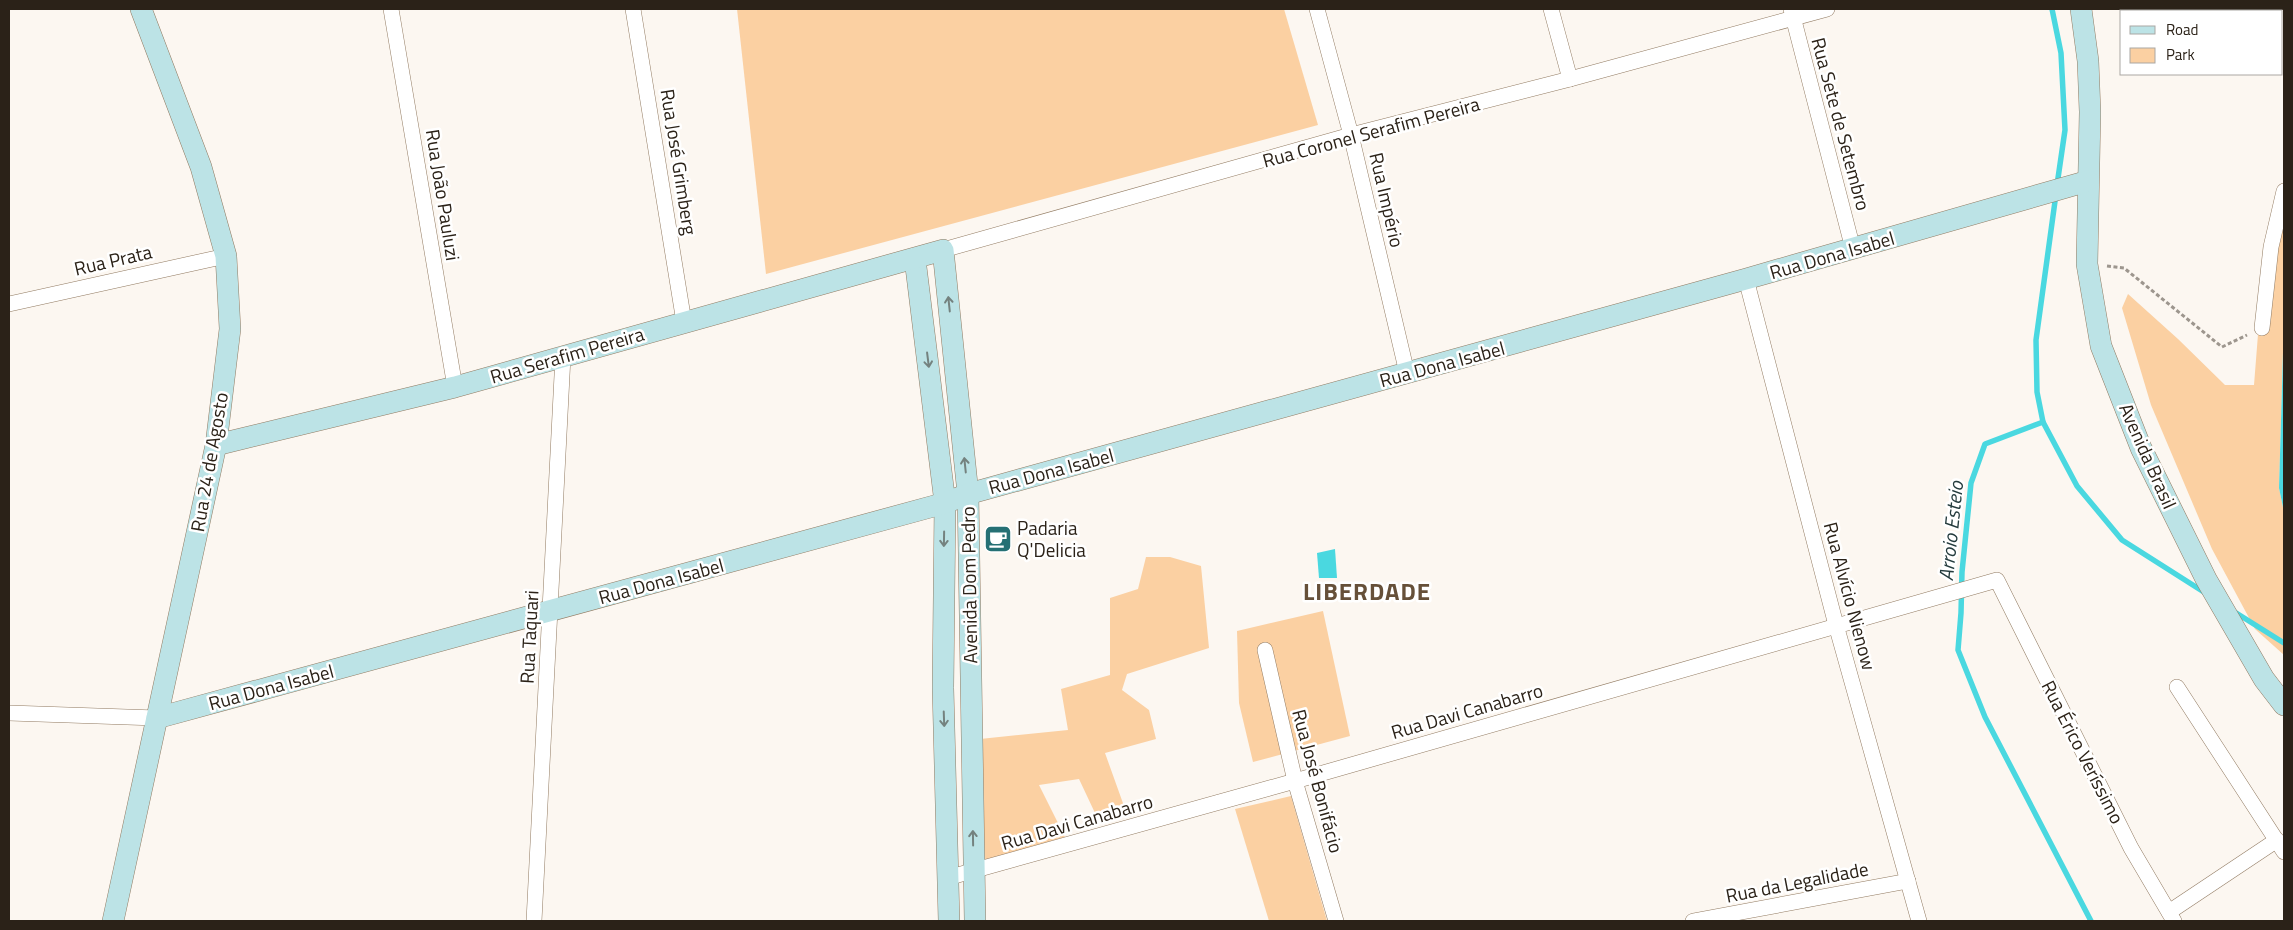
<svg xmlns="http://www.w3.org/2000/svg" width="2293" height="930" font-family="'Titillium Web',sans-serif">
	<rect width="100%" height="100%" fill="#fcf7f1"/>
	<!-- green -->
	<g fill="#fbd0a2">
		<polygon points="737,9 1284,9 1318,125 766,274"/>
		<polygon points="2284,184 2284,319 2279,488 2284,512 2284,655 2255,629 2212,549 2151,405 2122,308 2128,294 2178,339 2225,385 2254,385 2260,309 2271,231"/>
		<polygon points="1146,557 1170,557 1201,566 1209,648 1127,674 1122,690 1149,710 1156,739 1105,753 1124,806 1095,813 1079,779 1039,785 1065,837 974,864 980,739 1068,730 1061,689 1110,675 1110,598 1138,589"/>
		<polygon points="1323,611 1350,736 1253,762 1239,703 1237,631"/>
		<polygon points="1291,796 1327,921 1269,921 1235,809"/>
	</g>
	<!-- water -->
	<g fill="#4ad8e0">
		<polygon points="2284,319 2284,512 2279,488"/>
		<polygon points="1335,549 1337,578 1319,578 1317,553"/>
	</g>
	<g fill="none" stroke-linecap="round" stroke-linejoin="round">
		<!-- stream -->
		<g stroke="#4ad8e0" stroke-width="5.5">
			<polyline points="2052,9 2061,53 2065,130 2057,185"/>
			<polyline points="2056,194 2036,340 2037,392 2043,422 2077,486 2122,540 2207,594"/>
			<polyline points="2043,422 1985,444 1971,483 1962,572 1961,613 1958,650 1985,717 2091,921"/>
			<polyline points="2233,611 2284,643"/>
		</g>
		<!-- street casing -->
		<g stroke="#927b62" stroke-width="16">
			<g id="street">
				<polyline points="391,9 455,387"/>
				<polyline points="633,9 684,322"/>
				<polyline points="1317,9 1351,135 1407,373"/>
				<polyline points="1551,9 1570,79"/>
				<polyline points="1791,9 1853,249"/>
				<polyline points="943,250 1351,135 1570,79 1827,9"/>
				<polyline points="1746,279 1836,625 1919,921"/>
				<polyline points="9,304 226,256"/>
				<polyline points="2262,328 2271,247 2284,191"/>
				<polyline points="1265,650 1295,781 1336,921"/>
				<polyline points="2177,687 2284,852"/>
				<polyline points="9,713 157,718"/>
				<polyline points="947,878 1295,781 1997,580 2131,848 2174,921"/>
				<polyline points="2169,912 2277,840"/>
				<polyline points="534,921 563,356"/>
				<polyline points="1693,921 1908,881"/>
			</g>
		</g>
		<!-- secondary casing -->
		<g stroke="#927b62" stroke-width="22">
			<g id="secondary">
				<polyline points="2081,9 2088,61 2090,112 2087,264 2101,346 2141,448 2206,579 2264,679 2284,705"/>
				<polyline points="915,259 945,503 943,688 949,921"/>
				<polyline points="216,445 455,387 943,250 968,494 975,921"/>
				<polyline points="157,718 945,503 968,494 1746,279 2088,181"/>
				<polyline points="113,921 216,445 230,329 226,256 201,167 141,9"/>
			</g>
		</g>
		<!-- path -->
		<polyline stroke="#9d968e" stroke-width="3" stroke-dasharray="4 2.5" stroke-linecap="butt" points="2107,266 2124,268 2222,347 2247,335"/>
		<!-- street -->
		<use href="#street" stroke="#fff" stroke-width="15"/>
		<!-- secondary -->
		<use href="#secondary" stroke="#bce3e6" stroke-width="21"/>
	</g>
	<!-- one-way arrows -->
	<defs><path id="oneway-shaft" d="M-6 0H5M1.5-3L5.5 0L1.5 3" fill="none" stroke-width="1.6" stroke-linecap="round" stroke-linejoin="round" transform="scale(1.25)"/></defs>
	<g stroke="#74827f">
		<use href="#oneway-shaft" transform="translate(949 304) rotate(-96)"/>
		<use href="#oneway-shaft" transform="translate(928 360) rotate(83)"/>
		<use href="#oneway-shaft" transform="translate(965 465) rotate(-96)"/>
		<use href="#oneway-shaft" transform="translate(944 539) rotate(91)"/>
		<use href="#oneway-shaft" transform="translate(944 719) rotate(88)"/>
		<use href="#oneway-shaft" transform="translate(973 838) rotate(-91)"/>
	</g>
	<!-- icons -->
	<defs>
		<g id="cafe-square" transform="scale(1.4375)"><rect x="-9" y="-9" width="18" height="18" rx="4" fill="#257074" stroke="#fff"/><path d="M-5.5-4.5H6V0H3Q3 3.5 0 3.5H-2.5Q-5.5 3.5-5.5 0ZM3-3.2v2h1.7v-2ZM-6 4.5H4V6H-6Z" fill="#fff"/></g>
	</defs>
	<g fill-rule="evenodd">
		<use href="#cafe-square" x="998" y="539"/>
	</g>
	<g text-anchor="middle" stroke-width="5" stroke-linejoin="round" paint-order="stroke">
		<!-- street labels -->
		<g font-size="19" fill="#2b2218" stroke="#fff">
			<text transform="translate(1841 124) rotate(75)" y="7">Rua Sete de Setembro</text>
			<text transform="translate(1371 132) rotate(-15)" y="7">Rua Coronel Serafim Pereira</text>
			<text transform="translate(679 162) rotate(81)" y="7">Rua José Grimberg</text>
			<text transform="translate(443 195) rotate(81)" y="7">Rua João Pauluzi</text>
			<text transform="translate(1387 200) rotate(77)" y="7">Rua Império</text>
			<text transform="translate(1832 255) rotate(-16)" y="7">Rua Dona Isabel</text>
			<text transform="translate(113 260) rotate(-13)" y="7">Rua Prata</text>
			<text transform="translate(567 355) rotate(-16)" y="7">Rua Serafim Pereira</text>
			<text transform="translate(1442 364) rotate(-15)" y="7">Rua Dona Isabel</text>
			<text transform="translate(2148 456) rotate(66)" y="7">Avenida Brasil</text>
			<text transform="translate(209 462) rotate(-80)" y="7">Rua 24 de Agosto</text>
			<text transform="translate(1051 471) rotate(-15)" y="7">Rua Dona Isabel</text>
			<text transform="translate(661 581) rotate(-15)" y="7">Rua Dona Isabel</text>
			<text transform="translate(969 585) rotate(-91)" y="7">Avenida Dom Pedro</text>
			<text transform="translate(1850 596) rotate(75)" y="7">Rua Alvício Nienow</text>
			<text transform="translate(529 637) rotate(-87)" y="7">Rua Taquari</text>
			<text transform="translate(271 687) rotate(-15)" y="7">Rua Dona Isabel</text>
			<text transform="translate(1467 711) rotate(-16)" y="7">Rua Davi Canabarro</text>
			<text transform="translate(2083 752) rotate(63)" y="7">Rua Érico Veríssimo</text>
			<text transform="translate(1318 781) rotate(75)" y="7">Rua José Bonifácio</text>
			<text transform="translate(1077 822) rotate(-16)" y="7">Rua Davi Canabarro</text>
			<text transform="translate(1797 882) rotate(-11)" y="7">Rua da Legalidade</text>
		</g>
		<!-- poi labels -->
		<g font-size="19" fill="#2b2218" stroke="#fff" text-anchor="start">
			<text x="1017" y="535">Padaria<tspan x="1017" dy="22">Q'Delicia</tspan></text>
		</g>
		<!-- water labels -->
		<g font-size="20" font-style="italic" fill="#243b3d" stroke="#fff">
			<text transform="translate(1951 531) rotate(-84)" y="7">Arroio Esteio</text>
		</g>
		<!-- district labels -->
		<g font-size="24" font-weight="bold" letter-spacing="1" fill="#665039" stroke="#fff">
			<text x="1367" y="600">LIBERDADE</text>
		</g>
	</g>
	<!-- border -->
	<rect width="2293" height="930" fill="none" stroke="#2b2218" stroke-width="20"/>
	<!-- legend -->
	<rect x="2120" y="10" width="162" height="65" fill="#ffffff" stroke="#aaa7a3"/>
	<rect x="2130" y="26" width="25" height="8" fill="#bce3e6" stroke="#aaa7a3"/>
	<text x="2166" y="35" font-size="15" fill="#2b2218">Road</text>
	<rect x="2130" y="48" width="25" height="15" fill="#fbd0a2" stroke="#aaa7a3"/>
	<text x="2166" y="60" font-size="15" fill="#2b2218">Park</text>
</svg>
